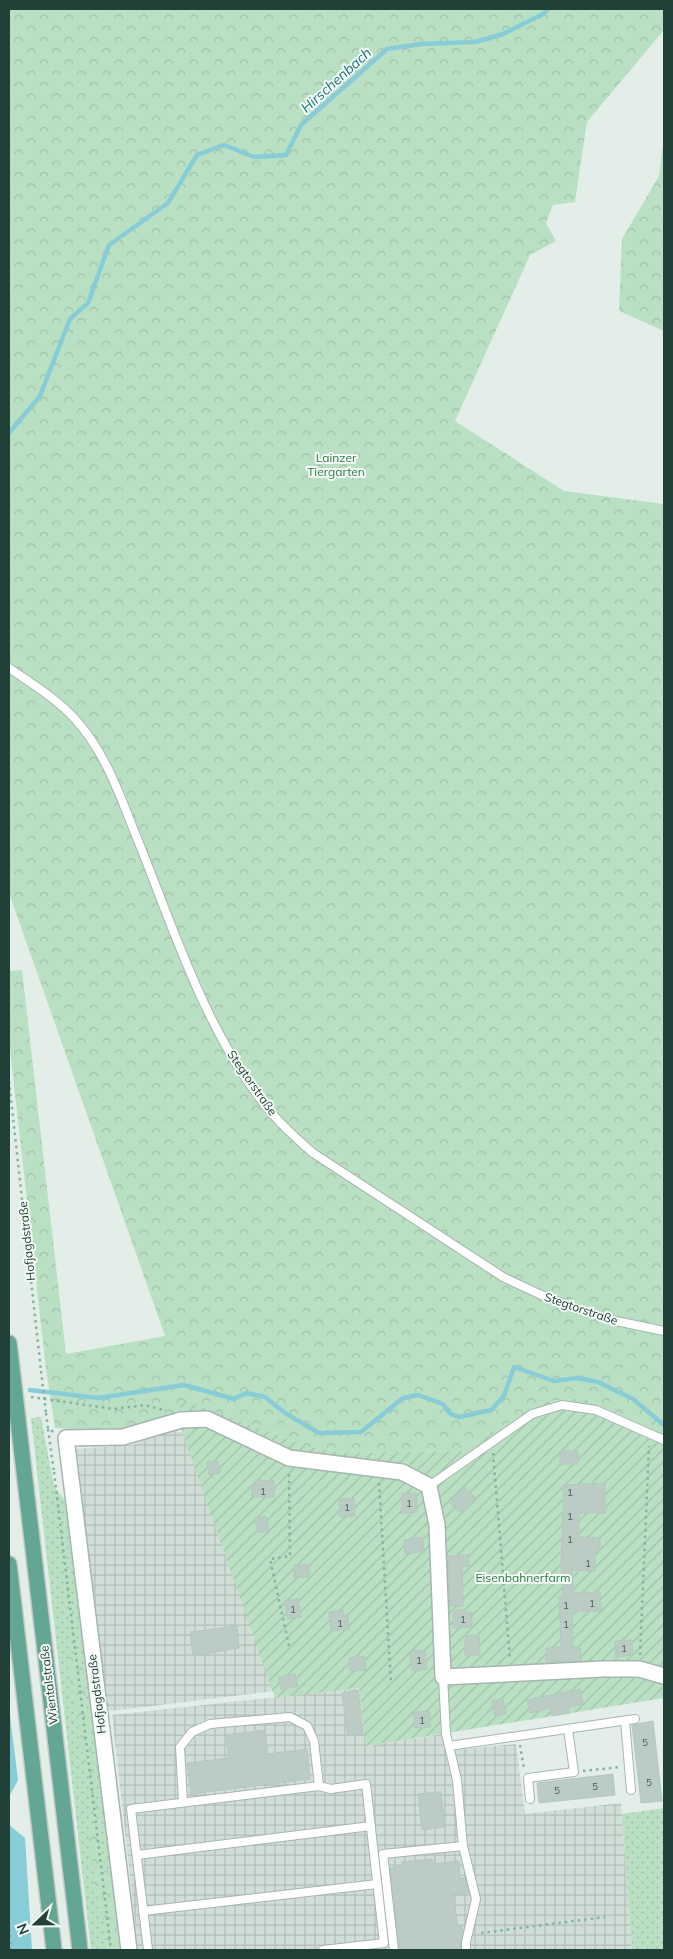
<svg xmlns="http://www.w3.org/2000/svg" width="673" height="1959" font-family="Mulish,sans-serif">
	<defs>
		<pattern id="industrial-grid" width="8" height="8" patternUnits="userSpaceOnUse" patternTransform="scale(1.25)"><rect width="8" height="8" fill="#d1ded7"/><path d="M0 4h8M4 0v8" fill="none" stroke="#b3c0b9"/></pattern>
		<pattern id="grass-dots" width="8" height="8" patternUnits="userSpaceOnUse" patternTransform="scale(1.25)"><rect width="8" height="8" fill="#bae0c3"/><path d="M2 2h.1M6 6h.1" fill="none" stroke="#a0c1a8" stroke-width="1.8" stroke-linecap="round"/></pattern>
		<pattern id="forest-crowns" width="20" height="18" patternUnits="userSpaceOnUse" patternTransform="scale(1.25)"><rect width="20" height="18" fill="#bae0c3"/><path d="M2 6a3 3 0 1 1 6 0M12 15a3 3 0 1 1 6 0" fill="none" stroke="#a0c1a8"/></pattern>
		<pattern id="garden-furrows" width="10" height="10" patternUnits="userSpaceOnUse" patternTransform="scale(1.25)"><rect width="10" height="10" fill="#bae0c3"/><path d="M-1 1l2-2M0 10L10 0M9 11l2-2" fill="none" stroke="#a0c1a8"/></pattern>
	</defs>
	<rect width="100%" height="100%" fill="#e3eee8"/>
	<!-- industrial -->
	<g fill="url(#industrial-grid)">
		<polygon points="170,1430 182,1432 274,1691 111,1711 103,1699 74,1449 133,1445"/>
		<polygon points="359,1688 367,1746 443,1734 446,1751 516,1744 525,1814 621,1803 632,1950 138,1950 112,1715"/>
	</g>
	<!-- grass -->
	<g fill="url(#grass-dots)">
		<polygon points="41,1417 54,1486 72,1509 81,1625 122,1950 91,1950 31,1418"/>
		<polygon points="664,1808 664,1950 632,1950 622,1814"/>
	</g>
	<!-- forest -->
	<g fill="url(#forest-crowns)">
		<polygon points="9,9 664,9 664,30 587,122 575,202 553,205 546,223 556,241 530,255 455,421 564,491 664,504 664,1435 583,1398 541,1402 463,1451 345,1453 310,1447 182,1401 179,1410 164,1419 119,1432 55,1428 46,1369 9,1040 9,971 22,970 66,1354 165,1336 9,893"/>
		<polygon points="664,136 664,331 619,311 622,239 659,176"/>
		<polygon points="66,1657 81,1657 94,1773 87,1776"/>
		<polygon points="99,1823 103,1859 113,1882 122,1950 106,1950 104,1919 95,1886 88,1830"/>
	</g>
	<!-- garden -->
	<polygon fill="url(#garden-furrows)" points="583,1398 664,1435 664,1698 366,1746 359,1688 275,1698 182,1432 179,1410 182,1400 310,1447 345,1453 463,1451 541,1402"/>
	<!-- water -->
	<g fill="#87ccd7">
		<polygon points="9,1707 18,1780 9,1797"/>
		<polygon points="9,1825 25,1838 32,1950 9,1950"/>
	</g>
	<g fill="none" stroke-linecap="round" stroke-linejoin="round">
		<!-- stream -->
		<g stroke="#87ccd7" stroke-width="4.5">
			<polyline points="9,433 40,396 70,319 88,303 109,245 168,203 197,155 224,145 254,157 286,155 301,125 387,49 421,44 475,42 503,34 543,14 548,9"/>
			<polyline points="30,1390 98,1398 184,1385 234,1399 246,1393 265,1397 285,1413 319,1433 361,1432 403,1398 418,1395 443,1404 451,1414 459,1417 491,1410 504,1396 514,1367 554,1381 577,1378 598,1382 633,1399 664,1425"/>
		</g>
	</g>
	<!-- building -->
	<g fill="#baccc4" stroke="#b4c8bf">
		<rect x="560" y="1451" width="18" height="13"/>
		<polygon points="218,1461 220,1473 209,1475 207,1462"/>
		<polygon points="259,1480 274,1481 274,1497 252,1497 252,1484 259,1484"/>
		<polygon points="605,1483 605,1513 579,1513 578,1537 600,1538 600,1551 595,1551 595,1571 572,1570 573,1593 600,1592 601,1611 572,1611 573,1647 580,1647 581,1661 546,1662 546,1648 561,1647 559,1596 563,1596 561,1568 563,1510 564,1511 563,1485"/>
		<polygon points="464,1487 476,1498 462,1514 450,1503"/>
		<polygon points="416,1493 417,1512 402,1513 402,1494"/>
		<polygon points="354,1498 355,1516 340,1517 339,1499"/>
		<polygon points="266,1516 269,1531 258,1533 255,1518"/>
		<polygon points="422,1537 424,1551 405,1554 404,1540"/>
		<polygon points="468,1555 469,1566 462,1567 463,1606 450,1606 448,1556"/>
		<rect x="294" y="1565" width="15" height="12"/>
		<polygon points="298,1599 301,1617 288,1619 284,1601"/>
		<polygon points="343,1610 344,1616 348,1616 349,1629 331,1631 329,1612"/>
		<polygon points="453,1610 465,1610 465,1612 472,1612 472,1627 453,1628"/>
		<polygon points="237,1626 239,1648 193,1656 190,1632"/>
		<polygon points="479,1635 480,1655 465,1655 465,1636"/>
		<polygon points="632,1640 633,1655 616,1657 615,1641"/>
		<polygon points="425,1650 427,1669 412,1671 410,1651"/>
		<polygon points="364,1656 366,1670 350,1671 349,1658"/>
		<polygon points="295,1674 298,1686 281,1690 279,1677"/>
		<polygon points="580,1689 583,1704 568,1707 570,1713 552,1716 550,1708 530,1713 527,1700"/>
		<polygon points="358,1690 363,1734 348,1736 342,1693"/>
		<polygon points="503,1699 506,1714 495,1716 492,1701"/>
		<polygon points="429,1711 430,1727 415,1728 413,1712"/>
		<polygon points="653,1721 662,1801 641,1803 632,1725"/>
		<polygon points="265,1730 268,1754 307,1749 310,1779 191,1794 187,1763 229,1758 226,1735"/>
		<polygon points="613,1774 615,1795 539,1803 537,1783"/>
		<polygon points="441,1792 445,1827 422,1830 418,1794"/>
		<polygon points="432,1859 433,1864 459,1861 460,1878 465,1878 469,1893 453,1895 458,1927 462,1926 463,1931 460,1950 400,1950 390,1868 403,1866 402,1862"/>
	</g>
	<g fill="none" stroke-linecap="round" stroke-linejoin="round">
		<!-- lane casing -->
		<g stroke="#a5b6af" stroke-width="10">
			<g id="lane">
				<path d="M 9,668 C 32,684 56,698 75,719 C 107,754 121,799 139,843 C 174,930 206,1031 265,1105 C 279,1123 296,1138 313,1153 L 503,1277 L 539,1294 L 577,1309 L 616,1321 L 664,1331"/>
				<polyline points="429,1486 532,1414 562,1405 596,1410 664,1440"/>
				<polyline points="443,1677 446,1734 449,1746 635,1719"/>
				<polyline points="625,1721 631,1790"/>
				<polyline points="449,1746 457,1780 463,1846 476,1899 466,1942 466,1950"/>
				<polyline points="319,1786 331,1789 366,1784 384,1943 323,1950"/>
				<polyline points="530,1799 528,1778 574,1772 568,1729"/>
				<polyline points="137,1855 371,1826"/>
				<polyline points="143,1911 377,1884"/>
				<polyline points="148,1950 131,1809 311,1787 319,1786 314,1741 307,1726 290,1717 210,1724 192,1732 180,1747 183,1802"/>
				<polyline points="394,1950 383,1854 463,1846"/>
			</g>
		</g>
		<!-- street casing -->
		<g stroke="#a5b6af" stroke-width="18">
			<polyline id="street" points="129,1950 66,1438 123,1437 181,1420 207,1419 289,1458 402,1472 429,1486 437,1525 443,1677 603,1669 639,1669 664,1676"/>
		</g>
		<!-- primary casing -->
		<g stroke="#c1cac7" stroke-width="18">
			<g id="primary">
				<polyline points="9,1343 80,1950"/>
				<polyline points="9,1564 54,1950"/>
			</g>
		</g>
		<!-- path -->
		<g stroke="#81b4a2" stroke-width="2.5" stroke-dasharray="2.5 4" stroke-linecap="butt">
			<polyline points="9,1081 41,1371"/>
			<polyline points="31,1397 114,1409 145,1405 163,1410"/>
			<polyline points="46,1413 48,1429 54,1432"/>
			<polyline points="48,1429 54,1472"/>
			<polyline points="493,1453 510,1659"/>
			<polyline points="54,1472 111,1950"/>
			<polyline points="379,1483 391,1683"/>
			<polyline points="289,1646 270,1559 290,1556 289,1472"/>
			<polyline points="640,1655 649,1446"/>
			<polyline points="520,1745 524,1769"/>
			<polyline points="583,1771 620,1767"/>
			<polyline points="9,1922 11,1950"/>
			<polyline points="481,1933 605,1917"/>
		</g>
		<!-- lane -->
		<use href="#lane" stroke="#fff" stroke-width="8"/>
		<!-- street -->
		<use href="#street" stroke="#fff" stroke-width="15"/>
		<!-- primary -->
		<use href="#primary" stroke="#64a694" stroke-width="15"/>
		<!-- path-bridge -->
		<polyline stroke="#81b4a2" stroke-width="2.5" stroke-dasharray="2.5 4" stroke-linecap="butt" points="41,1371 46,1413"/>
	</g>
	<g text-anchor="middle" stroke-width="4" stroke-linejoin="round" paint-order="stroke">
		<!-- number labels -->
		<g font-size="10" fill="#47635a">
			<text x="263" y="1495">1</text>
			<text x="570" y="1496">1</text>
			<text x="409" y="1507">1</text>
			<text x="347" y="1511">1</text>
			<text x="570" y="1520">1</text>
			<text x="570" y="1543">1</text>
			<text x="588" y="1567">1</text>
			<text x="592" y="1607">1</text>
			<text x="566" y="1609">1</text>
			<text x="293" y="1613">1</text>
			<text x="463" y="1623">1</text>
			<text x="340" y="1627">1</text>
			<text x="566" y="1628">1</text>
			<text x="624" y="1652">1</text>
			<text x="419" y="1664">1</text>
			<text x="422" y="1724">1</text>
			<text x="645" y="1746">5</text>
			<text x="649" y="1786">5</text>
			<text x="595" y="1790">5</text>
			<text x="557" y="1794">5</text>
		</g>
		<!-- park labels -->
		<g font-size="12" fill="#287a46" stroke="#f4faf6">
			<text x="336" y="462">Lainzer<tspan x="336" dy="14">Tiergarten</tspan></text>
			<text x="523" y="1582">Eisenbahnerfarm</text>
		</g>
		<!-- street labels -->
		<g font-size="12" fill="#214037" stroke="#f4faf6">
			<text transform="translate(252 1083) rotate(55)" y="4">Stegtorstraße</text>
			<text transform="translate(27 1241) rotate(-96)" y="4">Hofjagdstraße</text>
			<text transform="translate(581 1309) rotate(19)" y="4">Stegtorstraße</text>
			<text transform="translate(49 1685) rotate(-97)" y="4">Wientalstraße</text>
			<text transform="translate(97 1694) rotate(-97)" y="4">Hofjagdstraße</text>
		</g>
		<!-- water labels -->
		<g font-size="14" font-style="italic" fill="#167281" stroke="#f4faf6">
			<text transform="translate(336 80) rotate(-42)" y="5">Hirschenbach</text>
		</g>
	</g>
	<!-- border -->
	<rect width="673" height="1959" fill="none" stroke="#214037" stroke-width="20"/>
	<!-- north arrow -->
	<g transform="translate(35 1924) rotate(248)" stroke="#f4faf6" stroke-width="4" paint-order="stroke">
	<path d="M0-4L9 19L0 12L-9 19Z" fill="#214037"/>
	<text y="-8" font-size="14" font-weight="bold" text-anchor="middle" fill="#214037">N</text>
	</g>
</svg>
